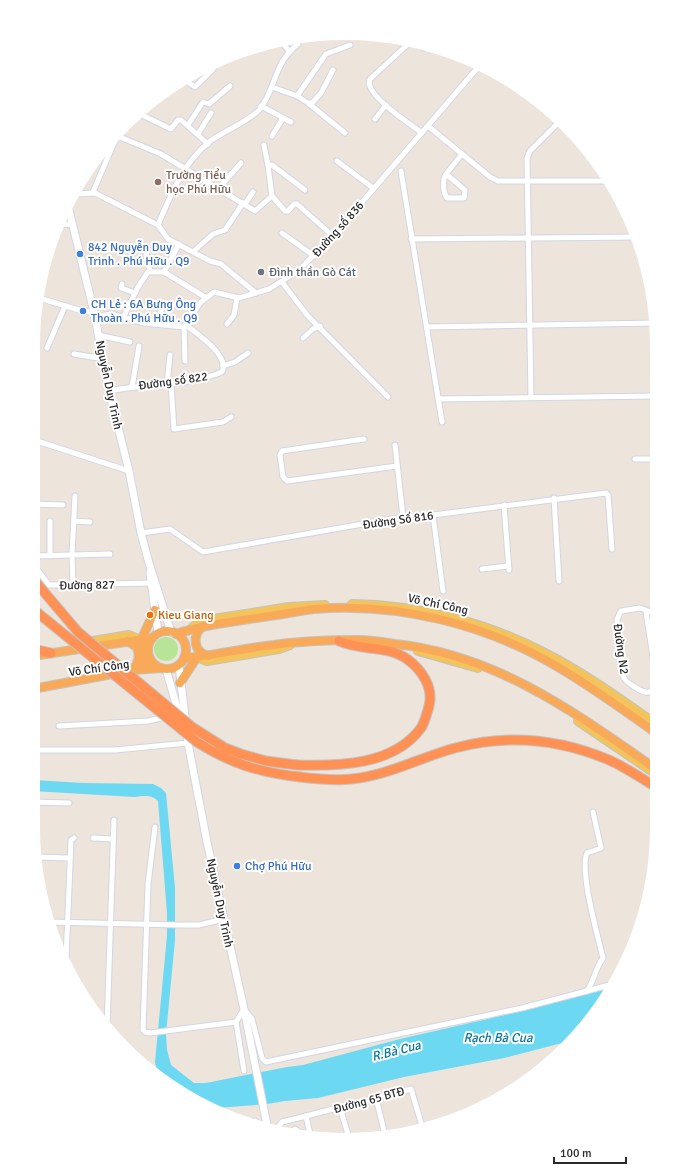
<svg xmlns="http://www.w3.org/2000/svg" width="690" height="1173" font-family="Signika,sans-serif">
	<rect width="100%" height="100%" fill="#ede4dc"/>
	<!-- green -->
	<circle fill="#b8e497" cx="166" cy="649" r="12"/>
	<!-- water -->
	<path fill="#6dd8f1" d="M 33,780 L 84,783 L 153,784 L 161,788 L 166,793 L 175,888 L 175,940 L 166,1034 L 167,1050 L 171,1065 L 194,1083 L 206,1083 L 287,1067 L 303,1065 L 400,1039 L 531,1009 L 612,986 L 605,1001 L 570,1041 L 562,1043 L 504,1058 L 404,1077 L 318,1098 L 285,1101 L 267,1104 L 217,1108 L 171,1087 L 158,1075 L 155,1062 L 167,936 L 167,913 L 158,801 C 151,794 144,796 134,797 L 33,791 Z"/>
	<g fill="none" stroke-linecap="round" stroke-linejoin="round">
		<!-- minor casing -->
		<g stroke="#d1d6e4" stroke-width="7">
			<g id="minor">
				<polyline points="280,40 289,51"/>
				<path d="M 408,44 L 370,79 L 369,84 C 373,100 409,123 422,133"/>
				<polyline points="424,48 426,45"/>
				<polyline points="183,79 195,87 213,69"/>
				<polyline points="272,87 297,96 308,103 312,103 321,93 333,70"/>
				<polyline points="297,96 326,54 350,45"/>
				<polyline points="308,103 345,133"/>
				<polyline points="261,106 291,122"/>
				<polyline points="138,113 171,129 178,120 181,120 208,144"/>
				<polyline points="375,119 386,105"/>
				<polyline points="188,125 203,102 209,104 230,86"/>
				<polyline points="428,126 490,177 498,181 609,181"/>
				<polyline points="198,134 211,113"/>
				<polyline points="115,135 161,154 255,211 272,196"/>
				<polyline points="272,136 283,118"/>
				<polyline points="264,145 268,166"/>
				<polyline points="337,161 373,188"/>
				<polyline points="401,171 442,422"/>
				<path d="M 446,174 L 465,190 L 464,198 L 447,198 C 443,192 442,181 446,174 L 462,154"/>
				<polyline points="219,188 241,163"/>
				<polyline points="305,190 272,165 268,166 272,196 285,211 288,211 294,204 297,204 333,236"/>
				<polyline points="93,192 119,131"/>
				<polyline points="74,194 95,193 158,225"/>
				<polyline points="245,204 253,192"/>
				<polyline points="59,225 72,224"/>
				<path d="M 158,225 C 170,196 184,162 209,142 C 223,131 249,122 260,109 C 277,86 273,64 298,44"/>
				<polyline points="158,225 168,239 210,261 221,264 256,293"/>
				<polyline points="282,233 314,256"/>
				<polyline points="411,239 637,237"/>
				<polyline points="148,249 146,255 150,271"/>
				<polyline points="194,251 213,234 225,230 243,203"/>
				<polyline points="164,272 205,297"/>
				<polyline points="282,282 307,315 388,397"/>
				<polyline points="122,284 121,288 135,293"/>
				<polyline points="39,298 82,311 94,312"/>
				<polyline points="124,316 138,287 148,272 164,272 179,244"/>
				<polyline points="94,317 111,314 144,323 184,327 200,303 214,292 239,298 269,289 298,271 333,236 480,65"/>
				<polyline points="157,324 162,308"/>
				<polyline points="227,324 234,315 237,298"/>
				<polyline points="184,327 185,361"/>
				<polyline points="427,327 656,323"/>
				<polyline points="98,335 130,342"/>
				<polyline points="303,338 313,329 320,326"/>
				<polyline points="47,348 65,306"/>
				<polyline points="74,354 104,359"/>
				<polyline points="223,366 235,362 248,353"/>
				<polyline points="167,384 170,355"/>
				<polyline points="171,384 174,429 223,422 231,417"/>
				<polyline points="132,387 139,346"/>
				<path d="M 109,391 C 146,383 186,387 222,372 C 230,355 197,334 186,325"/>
				<polyline points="531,397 527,158 530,151 561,120"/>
				<polyline points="438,399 656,396"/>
				<polyline points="364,439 282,451 280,455 283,477 287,481 397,466"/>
				<polyline points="34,440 129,471"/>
				<polyline points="395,445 403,517"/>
				<polyline points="635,459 656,459"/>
				<polyline points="554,498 559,581"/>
				<polyline points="33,504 63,505"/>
				<polyline points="504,505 509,570"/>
				<polyline points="433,515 443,591"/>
				<polyline points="50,521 50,556"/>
				<polyline points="74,521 90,522"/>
				<polyline points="141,533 170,529 203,552 403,517 433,515 606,493 608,495 612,549"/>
				<polyline points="33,556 110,554"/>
				<polyline points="33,564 49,585 151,583"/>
				<polyline points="482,569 508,566"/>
				<polyline points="73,585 72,555 75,496"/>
				<polyline points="646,612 653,657"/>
				<path d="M 656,614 L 640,608 L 621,611 L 617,619 C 618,634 618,665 624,678 C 627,683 633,686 638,689 C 661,703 654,668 653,657 L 656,657"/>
				<polyline points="59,726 148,721 165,717"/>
				<polyline points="33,750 115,750 188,743"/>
				<polyline points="33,802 69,803"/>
				<polyline points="155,827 148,884 143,1030 145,1032 150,1033 236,1022"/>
				<polyline points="93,838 113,839"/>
				<polyline points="38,857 69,858"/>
				<polyline points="49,922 179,925 199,925 224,919"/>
				<polyline points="66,960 71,840 74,838"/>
				<polyline points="587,991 613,984"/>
				<polyline points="107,1027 114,820"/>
				<path d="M 244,1071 L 236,1022 L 244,1009 L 252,1019 L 262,1058 L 266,1062 L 522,1008 L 587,991 C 594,981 595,969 603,958 C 598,937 579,870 587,853 L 601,848 L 593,812"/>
				<polyline points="376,1098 385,1135"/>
				<polyline points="340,1107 349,1138"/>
				<polyline points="255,1121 256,1125"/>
				<polyline points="279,1131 279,1126 282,1122 306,1116"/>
				<polyline points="292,1132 295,1129 300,1133"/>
				<polyline points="310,1134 306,1116 411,1089 422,1126"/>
			</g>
		</g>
		<!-- secondary casing -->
		<g stroke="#d1d6e4" stroke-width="9">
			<g id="secondary">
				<polyline points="68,206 94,312 109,391 129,471 141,533 149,563 171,632"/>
				<polyline points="150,573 158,633"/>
				<polyline points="179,665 188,743 207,842 244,1009 268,1130"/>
				<polyline points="166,669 180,718"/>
			</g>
		</g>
		<!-- primary casing -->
		<g stroke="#c3c3c3" stroke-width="10">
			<g id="primary">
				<path d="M 352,604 C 418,605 485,622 543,652 C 583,672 620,699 656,724"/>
				<polyline points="192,628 200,621 289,607 325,605"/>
				<polyline points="73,648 81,643 129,635 141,640"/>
				<polyline points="418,651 478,668"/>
				<polyline points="197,657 207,661 279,649 290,645"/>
				<polyline points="578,721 656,774"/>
			</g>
		</g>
		<!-- trunk casing -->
		<g stroke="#c3c3c3" stroke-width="10">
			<g id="trunk">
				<path d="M 203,626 C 192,635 193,652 208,656"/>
				<circle cx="167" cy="650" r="19"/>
				<path d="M 176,634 C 206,624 238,621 269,616 C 284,614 299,611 314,609 C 397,602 486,624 558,667 C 592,687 624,710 656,733"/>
				<path d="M 127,641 L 137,647 C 140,656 139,662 133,670"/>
				<polyline points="33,656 152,638"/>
				<path d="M 184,658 C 214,656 244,648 274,645 C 301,641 331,640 358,640 C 370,640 383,642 395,644 C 497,655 574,712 656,769"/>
				<polyline points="145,669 145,654 141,640 155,610"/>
				<polyline points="180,683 197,657"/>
				<polyline points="33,689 133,670 161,668"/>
			</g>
		</g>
		<!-- motorway casing -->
		<g stroke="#c3c3c3" stroke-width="11">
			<g id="motorway">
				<polyline points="33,649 51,653"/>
				<path d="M 297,765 C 338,766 393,766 421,728 C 425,722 427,713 429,706 C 434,687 421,669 407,659 C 387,645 361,651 339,641"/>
				<path d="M 300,777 C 317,779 334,781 351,779 C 387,776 421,757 455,748 C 507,734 560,739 609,760 C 625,767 641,778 656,787"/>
			</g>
		</g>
		<!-- minor -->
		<use href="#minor" stroke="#fff" stroke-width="5"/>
		<!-- secondary -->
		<use href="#secondary" stroke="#fff" stroke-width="7"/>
		<!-- primary -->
		<use href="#primary" stroke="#f3c45b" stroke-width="8"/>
		<!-- trunk -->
		<use href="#trunk" stroke="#f9aa58" stroke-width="8"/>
		<!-- motorway -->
		<use href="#motorway" stroke="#ff9155" stroke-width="9"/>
		<!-- motorway-bridge casing -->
		<g stroke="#c3c3c3" stroke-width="11" stroke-linecap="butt">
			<g id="motorway-bridge">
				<polyline points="33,579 78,632 192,727 225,748 241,754 266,761 297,765"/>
				<path d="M 33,609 L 197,742 C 232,764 258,772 300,777"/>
			</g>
		</g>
		<!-- motorway-bridge -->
		<use href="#motorway-bridge" stroke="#ff9155" stroke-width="9"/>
	</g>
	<!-- markers -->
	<circle fill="#8d6e63" stroke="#fff" stroke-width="1.5" cx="158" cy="182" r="4"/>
	<g fill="#3f7fe0" stroke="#fff" stroke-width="1.5">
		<circle cx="80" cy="254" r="4"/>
		<circle cx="83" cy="311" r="4"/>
		<circle cx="237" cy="866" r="4"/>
	</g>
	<circle fill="#6b7280" stroke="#fff" stroke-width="1.5" cx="261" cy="272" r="4"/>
	<circle fill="#e8710a" stroke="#fff" stroke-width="1.5" cx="150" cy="615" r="4"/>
	<g text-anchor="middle" stroke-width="4" stroke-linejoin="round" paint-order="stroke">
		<!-- education labels -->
		<g font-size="12" fill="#785e54" stroke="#fff" text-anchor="start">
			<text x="166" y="179">Trường Tiểu<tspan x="166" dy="14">học Phú Hữu</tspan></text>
		</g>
		<!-- street labels -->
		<g font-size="12" fill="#2a2a2a" stroke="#fff">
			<text transform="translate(338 229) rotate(-48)" y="4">Đường số 836</text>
			<text transform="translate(173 381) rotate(-8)" y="4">Đường số 822</text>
			<text transform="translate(109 385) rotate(78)" y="4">Nguyễn Duy Trinh</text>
			<text transform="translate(398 520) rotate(-8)" y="4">Đường Số 816</text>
			<text transform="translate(87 585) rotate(-1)" y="4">Đường 827</text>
			<text transform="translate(438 604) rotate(12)" y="4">Võ Chí Công</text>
			<text transform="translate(621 649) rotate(82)" y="4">Đường N2</text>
			<text transform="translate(99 668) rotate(-8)" y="4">Võ Chí Công</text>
			<text transform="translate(220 903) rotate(78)" y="4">Nguyễn Duy Trinh</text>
			<text transform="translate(369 1100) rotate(-15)" y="4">Đường 65 BTĐ</text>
		</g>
		<!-- shop labels -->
		<g font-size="12" fill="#366cbe" stroke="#fff" text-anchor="start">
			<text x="88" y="251">842 Nguyễn Duy<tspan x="88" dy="14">Trinh . Phú Hữu . Q9</tspan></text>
			<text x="91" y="308">CH Lẻ : 6A Bưng Ông<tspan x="91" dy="14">Thoàn . Phú Hữu . Q9</tspan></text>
			<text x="245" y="870">Chợ Phú Hữu</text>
		</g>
		<!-- worship labels -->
		<g font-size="12" fill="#5b616d" stroke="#fff" text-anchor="start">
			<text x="269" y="276">Đình thần Gò Cát</text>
		</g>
		<!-- food labels -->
		<g font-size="12" fill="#c56008" stroke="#fff" text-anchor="start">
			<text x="158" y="619">Kieu Giang</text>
		</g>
		<!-- water labels -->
		<g font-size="13" font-style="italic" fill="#0b779e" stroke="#fff">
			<text x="498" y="1042">Rạch Bà Cua</text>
			<text transform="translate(396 1050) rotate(-14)" y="5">R.Bà Cua</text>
		</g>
	</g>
	<!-- crop -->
	<path d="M0 0H690V1173H0ZM345 40H345A305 305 0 0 1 650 345V828A305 305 0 0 1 345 1133H345A305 305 0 0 1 40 828V345A305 305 0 0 1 345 40Z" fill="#fff" fill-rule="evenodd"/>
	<!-- scale -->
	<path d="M554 1157v6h72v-6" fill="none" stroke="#2a2a2a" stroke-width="2"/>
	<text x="560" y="1157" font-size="12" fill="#2a2a2a" stroke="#ffffff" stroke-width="3" paint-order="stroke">100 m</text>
</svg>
